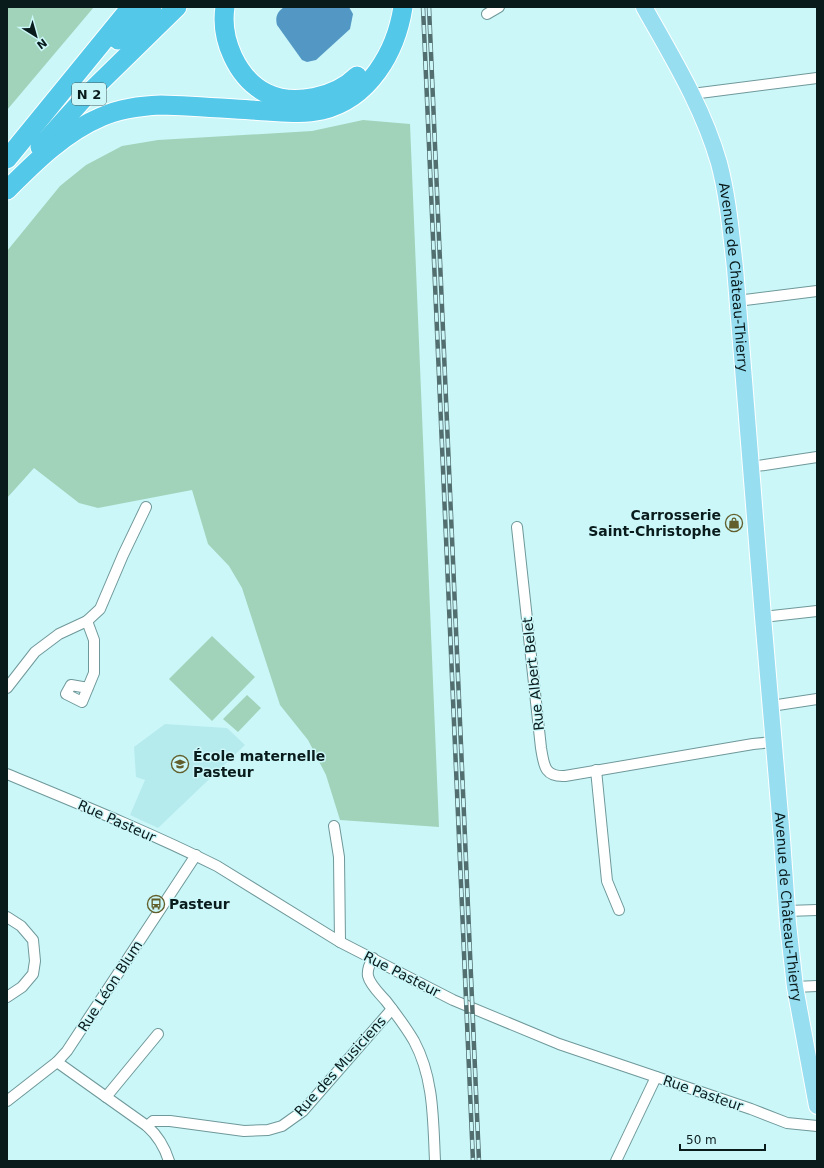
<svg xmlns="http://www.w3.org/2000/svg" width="824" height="1168" font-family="'DejaVu Sans',sans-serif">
	<rect width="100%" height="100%" fill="#cbf7f9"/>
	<!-- built -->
	<polygon fill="#b6ebee" points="165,724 227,728 245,745 158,828 130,815 145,780 136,777 134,747"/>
	<!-- green -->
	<g fill="#a1d3ba">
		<polygon points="7,7 94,7 7,110"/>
		<polygon points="363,120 410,124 439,827 340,820 326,775 308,740 280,705 242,588 229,566 208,544 192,490 98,508 79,503 34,468 7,498 7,251 60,186 86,165 122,146 158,140 312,131"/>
		<polygon points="212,636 255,677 212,721 169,679"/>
		<polygon points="247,695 261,708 238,732 223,719"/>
	</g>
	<!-- water -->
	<path fill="#5398c4" d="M 284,7 L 349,7 L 353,14 L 350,29 L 316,60 L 307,62 L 302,60 L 277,25 C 275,17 277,12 284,7 Z"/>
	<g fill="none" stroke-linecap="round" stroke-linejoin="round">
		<!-- street casing -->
		<g stroke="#6f989a" stroke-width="12">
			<g id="street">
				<polyline points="487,14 499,7"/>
				<polyline points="692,94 817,78"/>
				<polyline points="737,301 817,291"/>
				<polyline points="751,467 817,457"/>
				<path d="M 517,527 L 541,748 C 544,765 544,777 565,776 L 753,744 L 773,742"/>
				<polyline points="763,617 817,611"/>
				<polyline points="7,688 35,652 59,634 87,621"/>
				<polyline points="88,688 71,685 66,694 82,702 94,673 94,640 87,621 100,609 123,555 146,507"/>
				<polyline points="771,706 817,699"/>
				<polyline points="596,770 607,881 619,910"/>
				<path d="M 7,774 C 77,803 149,832 217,866 L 340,942 L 453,1000 L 559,1044 L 751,1109 L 787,1123 L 817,1126"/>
				<polyline points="334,826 339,857 340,942"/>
				<polyline points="787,911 817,910"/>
				<polyline points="7,917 21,926 33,940 35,961 33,974 22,987 7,997"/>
				<path d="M 373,958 C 370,963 367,970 368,976 C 370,985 380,994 386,1001 C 396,1014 406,1027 414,1041 C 434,1078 433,1120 435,1161"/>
				<polyline points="795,987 817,986"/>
				<path d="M 57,1062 L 147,1126 C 157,1135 165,1148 169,1161"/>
				<polyline points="106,1097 158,1034"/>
				<polyline points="7,1101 57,1062 67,1051 196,855"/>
				<polyline points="147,1126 153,1121 170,1121 244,1131 268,1130 282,1126 303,1111 392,1009"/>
				<polyline points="616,1161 656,1077"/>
			</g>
		</g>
		<!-- primary casing -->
		<g stroke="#fff" stroke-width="18">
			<g id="primary">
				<path id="s1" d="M 644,7 C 672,57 703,107 719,163 C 728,197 731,233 735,268 L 763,617 L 782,839 L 788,924 L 795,987 L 817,1106"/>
			</g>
		</g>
		<!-- highway casing -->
		<g stroke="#fff" stroke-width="21">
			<g id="highway">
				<path d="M 225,7 C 220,39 237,78 266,93 C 294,107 336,97 357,76"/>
				<polyline points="118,40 152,7"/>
				<polyline points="40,147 86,96 177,7"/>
				<polyline points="7,159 131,7"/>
				<path d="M 7,190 C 34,163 65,132 101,117 C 120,108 141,106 161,105 C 196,106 232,109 267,111 C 285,112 304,114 322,110 C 369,99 396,52 403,7"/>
			</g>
		</g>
		<!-- street -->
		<use href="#street" stroke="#fff" stroke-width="10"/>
		<!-- primary -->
		<use href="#primary" stroke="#98def1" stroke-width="16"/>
		<!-- highway -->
		<use href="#highway" stroke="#54c8e8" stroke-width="19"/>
		<!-- rail casing -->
		<g stroke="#526e6f" stroke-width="4.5">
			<g id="rail">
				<polyline points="423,7 473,1161"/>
				<polyline points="429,7 479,1161"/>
			</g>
		</g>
		<!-- rail -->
		<use href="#rail" stroke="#cbf7f9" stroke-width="3" stroke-dasharray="9" stroke-linecap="butt"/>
	</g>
	<!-- icons -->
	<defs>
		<g id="shop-ring" transform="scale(0.9)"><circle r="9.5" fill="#cbf7f9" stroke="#625f2c" stroke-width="1.5"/><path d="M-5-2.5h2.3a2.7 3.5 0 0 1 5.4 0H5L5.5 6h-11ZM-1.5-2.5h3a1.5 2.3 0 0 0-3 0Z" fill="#625f2c"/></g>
		<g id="school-ring" transform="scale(0.9)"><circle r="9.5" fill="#cbf7f9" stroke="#625f2c" stroke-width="1.5"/><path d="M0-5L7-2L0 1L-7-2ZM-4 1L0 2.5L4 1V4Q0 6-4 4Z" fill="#625f2c"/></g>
		<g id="bus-ring" transform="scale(0.9)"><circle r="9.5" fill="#cbf7f9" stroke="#625f2c" stroke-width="1.5"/><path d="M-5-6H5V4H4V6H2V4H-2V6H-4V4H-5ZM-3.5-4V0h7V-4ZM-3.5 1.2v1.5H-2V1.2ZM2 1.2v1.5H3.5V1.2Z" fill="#625f2c"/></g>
	</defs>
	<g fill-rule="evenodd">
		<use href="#shop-ring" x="734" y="523"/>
		<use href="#school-ring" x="180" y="764"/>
		<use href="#bus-ring" x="156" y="904"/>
	</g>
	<g text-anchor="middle" stroke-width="3" stroke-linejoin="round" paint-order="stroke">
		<!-- shield labels -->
		<rect fill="#cbf7f9" stroke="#445d5e" stroke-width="1" x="72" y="83" width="34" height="22" rx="3"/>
		<g font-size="13" font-weight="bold" fill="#0a1b1c">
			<text x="89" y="99">N 2</text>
		</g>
		<!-- street labels -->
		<g font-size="14" fill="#0a1b1c" stroke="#cbf7f9">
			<text dy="5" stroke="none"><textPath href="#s1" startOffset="289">Avenue de Château-Thierry</textPath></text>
			<text transform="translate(533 674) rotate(-96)" y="5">Rue Albert Belet</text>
			<text transform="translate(117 821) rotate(24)" y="5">Rue Pasteur</text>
			<text dy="5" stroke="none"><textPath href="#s1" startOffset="921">Avenue de Château-Thierry</textPath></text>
			<text transform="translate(402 974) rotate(27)" y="5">Rue Pasteur</text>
			<text transform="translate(110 986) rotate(-57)" y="5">Rue Léon Blum</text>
			<text transform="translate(340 1066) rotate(-48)" y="5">Rue des Musiciens</text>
			<text transform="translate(703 1093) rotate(19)" y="5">Rue Pasteur</text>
		</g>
		<!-- poi labels -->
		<g font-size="14" font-weight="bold" fill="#0a1b1c" stroke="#cbf7f9" text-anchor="start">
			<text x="721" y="520" text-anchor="end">Carrosserie<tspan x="721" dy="16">Saint-Christophe</tspan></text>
			<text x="193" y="761">École maternelle<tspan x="193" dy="16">Pasteur</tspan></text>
			<text x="169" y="909">Pasteur</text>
		</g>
	</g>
	<!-- border -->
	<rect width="824" height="1168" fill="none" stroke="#0a1b1c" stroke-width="16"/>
	<!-- north arrow -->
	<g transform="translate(36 36) rotate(143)" stroke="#cbf7f9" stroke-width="3" paint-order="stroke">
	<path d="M0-3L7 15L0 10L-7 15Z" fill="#0a1b1c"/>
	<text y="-6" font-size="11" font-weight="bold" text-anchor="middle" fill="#0a1b1c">N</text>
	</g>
	<!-- scale -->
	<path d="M680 1144v6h85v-6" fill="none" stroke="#0a1b1c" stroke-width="2"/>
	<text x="686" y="1144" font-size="12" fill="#0a1b1c" stroke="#cbf7f9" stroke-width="3" paint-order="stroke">50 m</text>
</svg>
